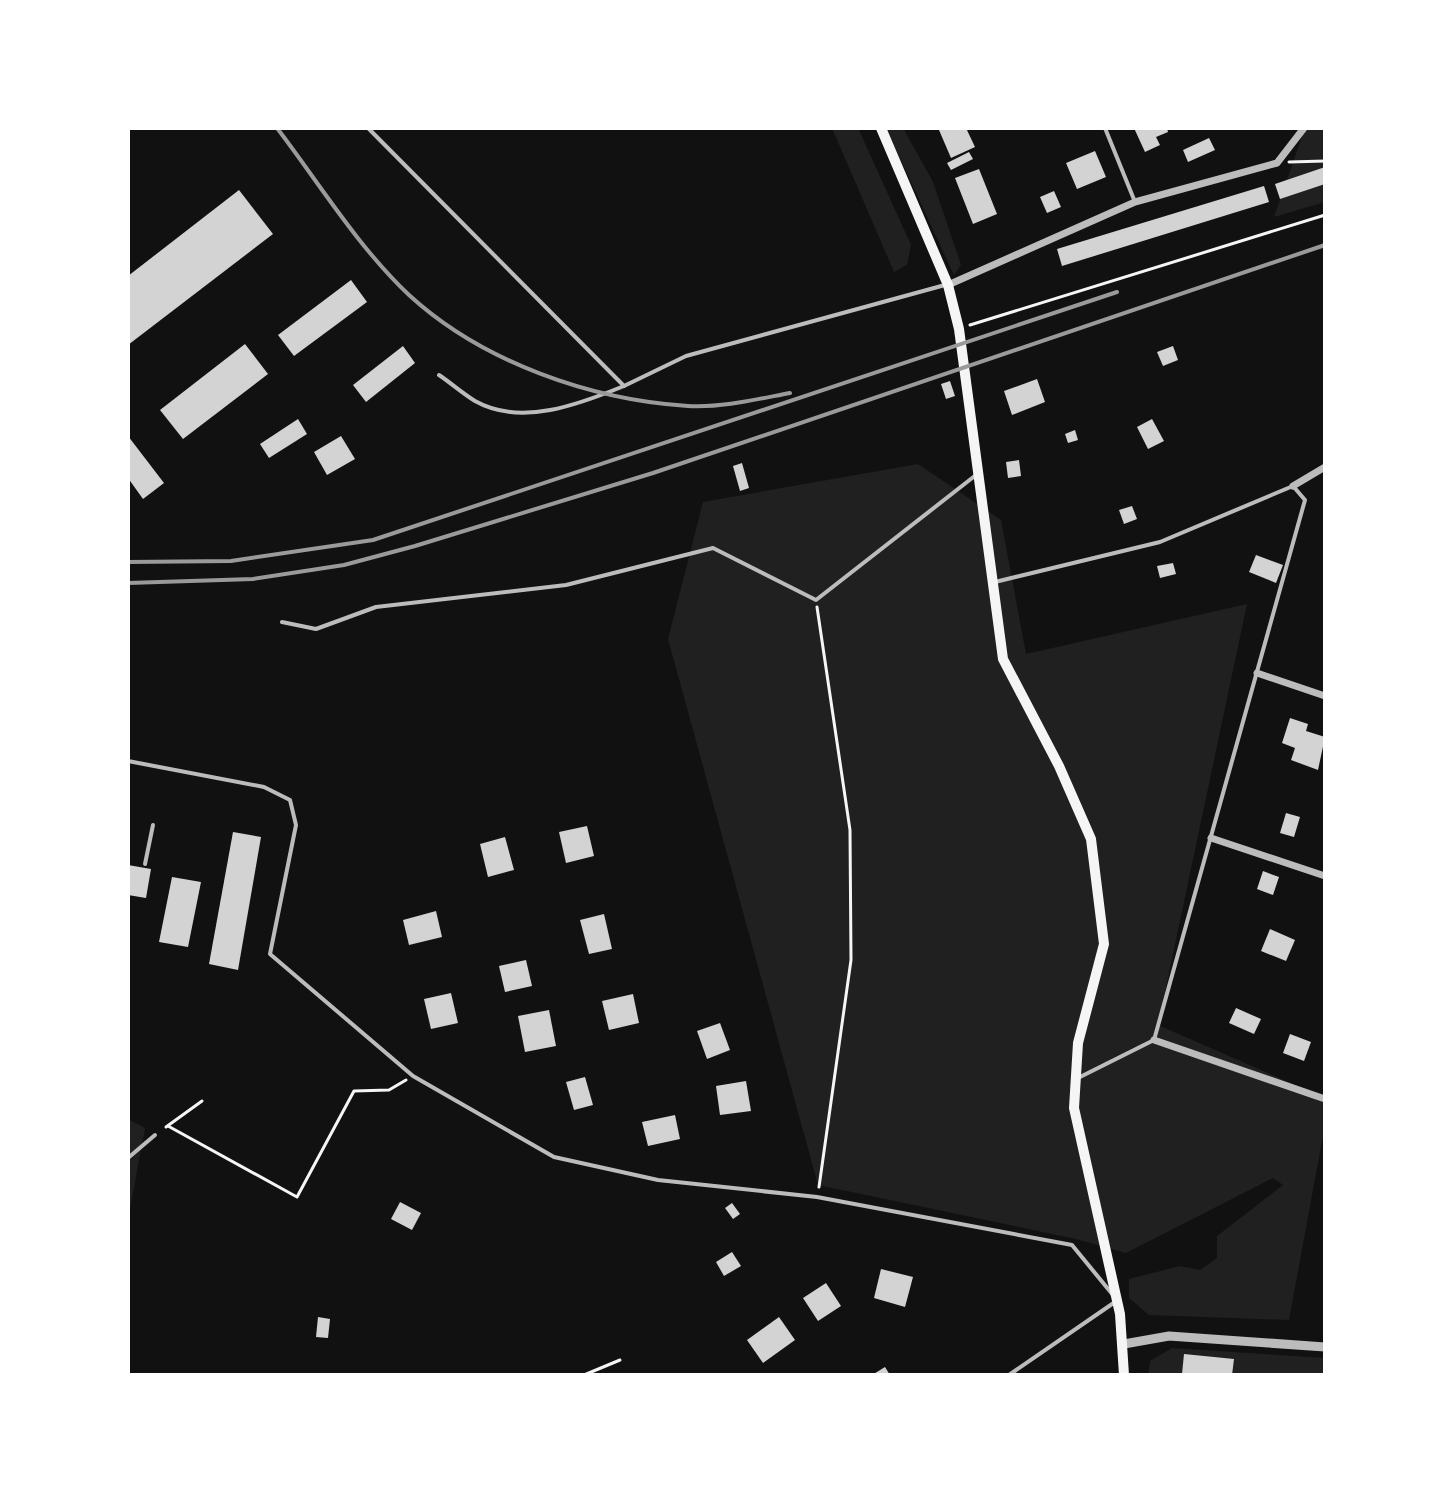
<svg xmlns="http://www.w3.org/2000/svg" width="1453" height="1503" font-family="'DM Sans',sans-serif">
	<rect width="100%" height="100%" fill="#111"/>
	<!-- green -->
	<g fill="#202020">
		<polygon points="832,128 858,128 911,245 907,265 894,272"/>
		<polygon points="886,128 903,128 933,182 961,265 954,275"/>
		<polygon points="1305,128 1325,128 1325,202 1274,217"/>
		<polygon points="918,464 1001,520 1026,654 1247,604 1158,1025 1325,1098 1325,1125 1289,1320 1149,1315 1129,1298 1129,1279 1180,1266 1200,1270 1217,1258 1217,1236 1283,1185 1273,1178 1126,1253 1076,1239 818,1185 668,639 703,502"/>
		<polygon points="128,1119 145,1128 128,1219"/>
		<polygon points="1172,1348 1325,1358 1325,1375 1148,1375 1150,1361"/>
	</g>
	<!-- building -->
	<g fill="#d3d3d3">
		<polygon points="966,128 975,147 951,158 939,130"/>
		<polygon points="1134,128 1167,128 1168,132 1156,137 1160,145 1145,152"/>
		<polygon points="1209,138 1215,150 1188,162 1183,150"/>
		<polygon points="1095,151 1106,177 1077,189 1066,163"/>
		<polygon points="969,152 973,159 951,170 947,163"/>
		<polygon points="1325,167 1325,184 1280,199 1275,184"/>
		<polygon points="979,169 997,214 973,224 955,178"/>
		<polygon points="1264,186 1269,202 1062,266 1057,249"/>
		<polygon points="239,190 273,234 128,345 128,276"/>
		<polygon points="1054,191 1061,207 1047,213 1040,197"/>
		<polygon points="351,280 367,302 294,356 278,335"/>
		<polygon points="245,344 268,374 183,439 160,410"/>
		<polygon points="403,346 415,363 366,402 353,385"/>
		<polygon points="1173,346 1178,360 1163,366 1157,352"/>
		<polygon points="1037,379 1045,402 1012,415 1004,391"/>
		<polygon points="950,381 955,396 946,399 941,384"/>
		<polygon points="298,419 307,434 269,458 260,444"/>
		<polygon points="1152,419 1164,441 1148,449 1137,427"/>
		<polygon points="1075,430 1078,440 1068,443 1065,434"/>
		<polygon points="128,436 164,483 143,499 128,478"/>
		<polygon points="341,436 355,459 327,475 314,452"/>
		<polygon points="1019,460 1021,476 1008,478 1006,462"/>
		<polygon points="742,463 749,488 740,491 733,466"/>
		<polygon points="1132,506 1137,519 1124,524 1119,510"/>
		<polygon points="1256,555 1283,565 1276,583 1249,572"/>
		<polygon points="1173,563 1176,574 1160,578 1157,566"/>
		<polygon points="1290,718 1308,724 1306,731 1325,737 1318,770 1291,760 1295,748 1282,743"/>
		<polygon points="1286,813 1300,817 1294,837 1280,833"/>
		<polygon points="587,826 594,856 566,863 559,832"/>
		<polygon points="233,832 261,837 238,970 209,964"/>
		<polygon points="505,837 514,870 488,877 480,844"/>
		<polygon points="128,865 151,869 146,898 128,895"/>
		<polygon points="1263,871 1279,877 1273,895 1257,889"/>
		<polygon points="172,877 201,882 188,947 159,942"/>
		<polygon points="436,911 442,937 409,945 403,920"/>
		<polygon points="604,914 612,949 589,954 580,920"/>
		<polygon points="1270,929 1295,940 1286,961 1261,951"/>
		<polygon points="526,960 532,986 505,992 499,966"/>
		<polygon points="451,993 458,1023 431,1029 424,999"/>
		<polygon points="633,994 639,1023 609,1030 602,1001"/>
		<polygon points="1236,1008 1261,1019 1254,1034 1229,1023"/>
		<polygon points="549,1010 556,1046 525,1052 518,1016"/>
		<polygon points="720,1023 730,1050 707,1059 697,1031"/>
		<polygon points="1290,1034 1311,1042 1304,1061 1283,1053"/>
		<polygon points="585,1077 593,1105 574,1110 566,1082"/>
		<polygon points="746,1081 751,1111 720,1115 716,1086"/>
		<polygon points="675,1115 680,1139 648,1146 642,1122"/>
		<polygon points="400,1202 421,1213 412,1230 391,1219"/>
		<polygon points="732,1203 740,1214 733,1219 725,1208"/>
		<polygon points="732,1252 741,1266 724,1276 716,1262"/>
		<polygon points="881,1269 913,1277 905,1307 874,1298"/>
		<polygon points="826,1283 841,1306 818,1321 803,1298"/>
		<polygon points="318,1317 330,1319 328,1338 316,1337"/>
		<polygon points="779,1317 795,1340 763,1363 747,1340"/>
		<polygon points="1184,1354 1234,1359 1232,1375 1182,1374"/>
		<polygon points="885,1367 890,1375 872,1375"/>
	</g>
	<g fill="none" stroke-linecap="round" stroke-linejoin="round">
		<!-- path -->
		<g stroke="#f5f5f5" stroke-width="3">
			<polyline points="1289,162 1325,161"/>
			<polyline points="970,325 1325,215"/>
			<polyline points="817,607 850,830 851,960 819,1187"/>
			<polyline points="168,1126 297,1197 354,1091 389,1090 406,1080"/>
			<polyline points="166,1127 202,1101"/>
			<polyline points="584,1375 620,1360"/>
		</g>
		<!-- service -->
		<g stroke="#bcbcbc" stroke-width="4">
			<polyline points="368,128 624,386 686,356 945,285"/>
			<polyline points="1105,128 1135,202"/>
			<path d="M 439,375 C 451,383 462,393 475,401 C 521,427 580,404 624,386"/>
			<polyline points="995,582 1160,542 1293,486 1305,500 1154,1040 1078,1078"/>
			<polyline points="282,622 316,629 376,607 566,585 713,548 816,600 976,475"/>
			<polyline points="128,761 264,787 290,800 296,825 270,954 413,1076 554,1157 658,1180 817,1197 1072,1245 1113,1295"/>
			<polyline points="145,864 153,825"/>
			<polyline points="128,1158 155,1135"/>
			<polyline points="1009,1375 1115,1302"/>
		</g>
		<!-- minor -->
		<g stroke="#bcbcbc" stroke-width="7">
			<polyline points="948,285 1135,202 1277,163 1304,128"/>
			<polyline points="1293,486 1325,467"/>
			<polyline points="1257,673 1325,696"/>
			<polyline points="1211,838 1325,876"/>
			<polyline points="1154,1040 1325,1099"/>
		</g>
		<!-- tertiary -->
		<polyline stroke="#bcbcbc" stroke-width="9" points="1124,1344 1169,1336 1325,1347"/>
		<!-- secondary -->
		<polyline stroke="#f5f5f5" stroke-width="10" points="881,128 948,285 959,329 1003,659 1059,766 1091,839 1104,944 1078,1043 1074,1108 1120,1314 1124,1375"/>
		<!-- rail -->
		<g stroke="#9a9a9a" stroke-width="4">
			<path d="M 277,128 C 319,183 358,247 409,295 C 482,362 591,400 688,406 C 721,408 758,399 790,393"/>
			<polyline points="128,562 231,561 373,540 1117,292"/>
			<polyline points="128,583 253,579 344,565 415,546 653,473 1325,245"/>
		</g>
	</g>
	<!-- border -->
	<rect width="1453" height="1503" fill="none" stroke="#ffffff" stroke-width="260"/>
</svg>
